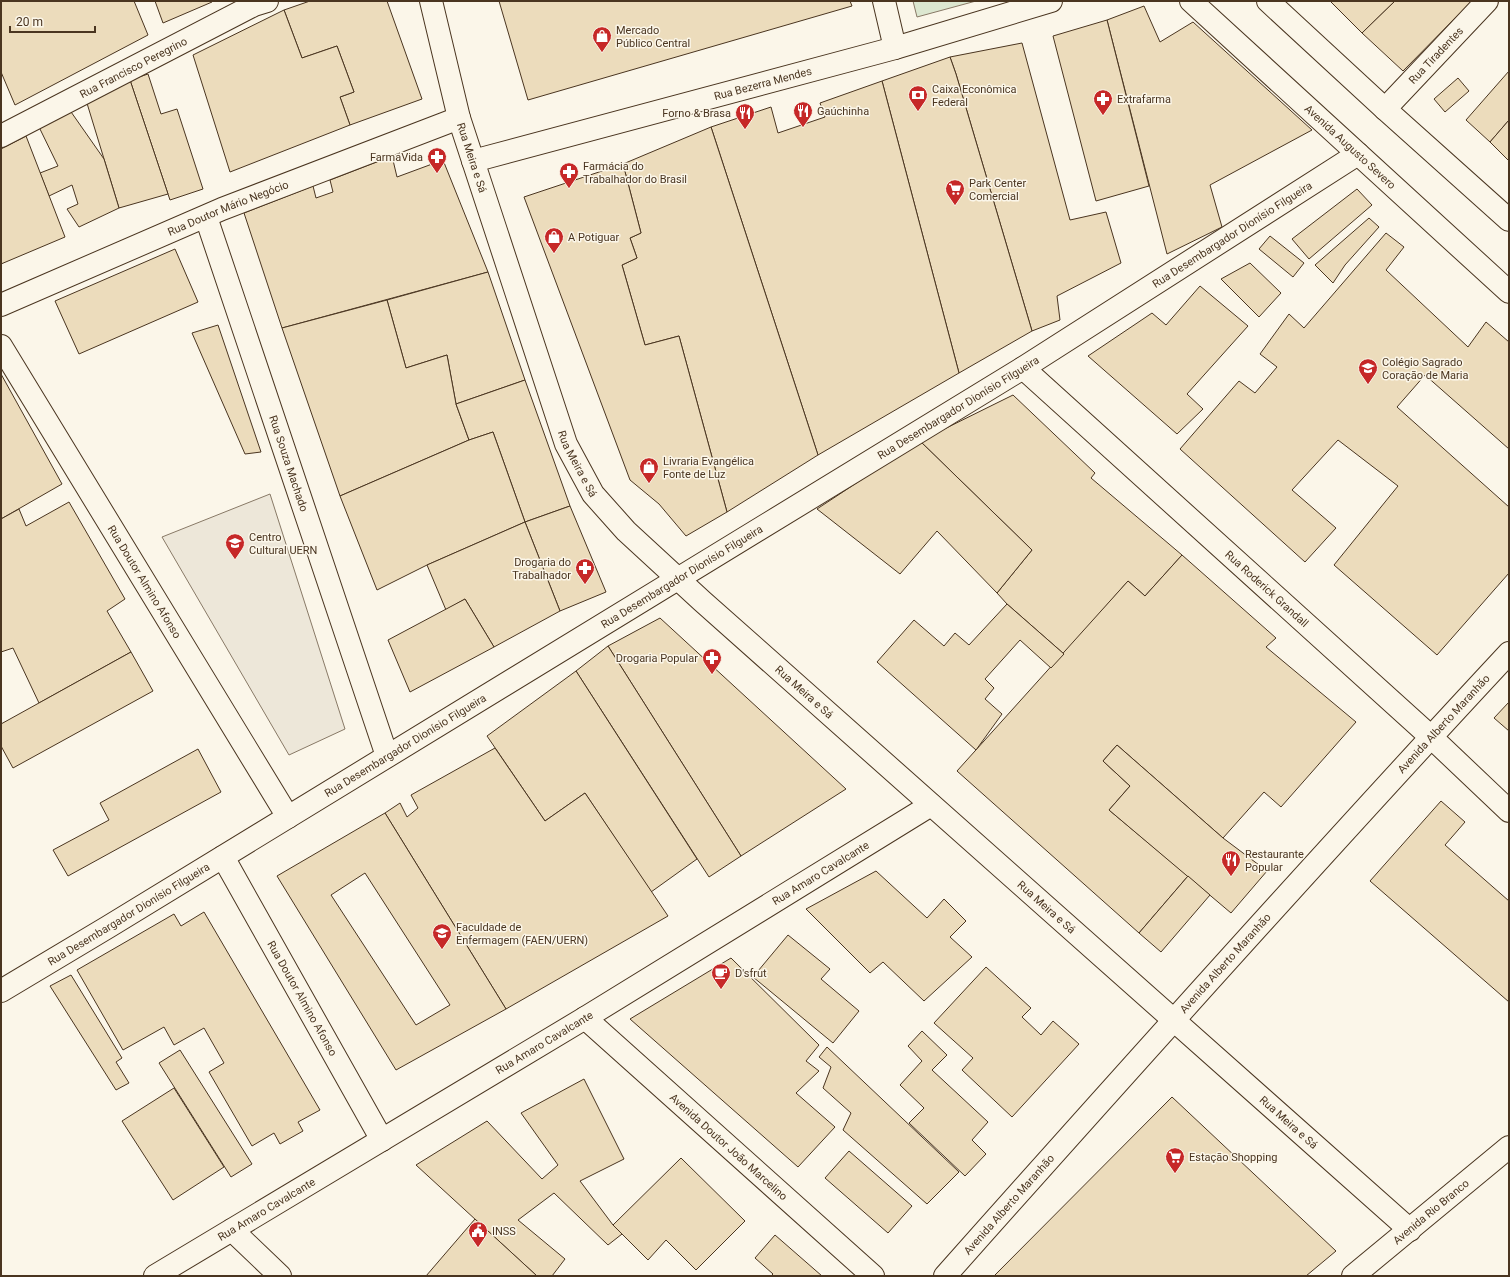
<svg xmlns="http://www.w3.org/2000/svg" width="1510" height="1277" font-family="Roboto,sans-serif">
	<rect width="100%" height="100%" fill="#fbf6e9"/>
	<!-- green -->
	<polygon fill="#dce7d0" stroke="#887966" points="913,1 976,1 917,17"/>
	<!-- parking -->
	<polygon fill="#ede7d9" stroke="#887966" points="270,494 345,729 289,755 162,537"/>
	<!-- building -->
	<g fill="#ecdcbc" stroke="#4a3520" fill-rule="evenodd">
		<polygon points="1,1 134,1 148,35 15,105 1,72"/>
		<polygon points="155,1 212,1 212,2 163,23"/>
		<polygon points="310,1 387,1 422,99 350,125 340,97 354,92 337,46 302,58 284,10"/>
		<polygon points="499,1 850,1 852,6 528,100"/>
		<polygon points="1330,1 1395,1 1362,33"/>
		<polygon points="1395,1 1472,1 1403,71 1362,33"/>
		<polygon points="1144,6 1160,42 1193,22 1312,130 1210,185 1222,227 1167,254 1107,20"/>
		<polygon points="284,10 302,58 337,46 354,92 340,97 350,125 230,172 193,55"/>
		<polygon points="1107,20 1149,186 1096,201 1053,36"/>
		<polygon points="1022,43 1070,220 1106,212 1121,263 1057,296 1060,320 1032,331 956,74 950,57"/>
		<polygon points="950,57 956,74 1032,331 959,373 882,81"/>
		<polygon points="1509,71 1509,120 1490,142 1466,120"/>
		<polygon points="148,74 161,114 177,109 203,189 170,200 130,80"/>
		<polygon points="1458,78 1469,91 1445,112 1434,99"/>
		<polygon points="130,80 168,194 119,208 86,100"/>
		<polygon points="882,81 959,373 818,455 711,127 771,107 778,133 825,117 820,103"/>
		<polygon points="69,109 104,159 119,208 79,227 67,209 78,204 72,185 49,196 40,173 58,166 39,127"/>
		<polygon points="1509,120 1509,161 1490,142"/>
		<polygon points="711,127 818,455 727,512 679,336 645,345 622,265 637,258 630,238 641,233 623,164"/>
		<polygon points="26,136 65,237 1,264 1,149"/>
		<polygon points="392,156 397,177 443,160 488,272 282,328 244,213 313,186 316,198 333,192 330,180"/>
		<polygon points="623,164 641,233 630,238 637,258 622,265 645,345 679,336 727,512 686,536 659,504 630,480 524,197"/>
		<polygon points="1357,189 1372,205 1309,259 1292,239"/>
		<polygon points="1369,218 1379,227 1345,265 1333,283 1315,265"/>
		<polygon points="1386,233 1404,247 1386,270 1468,347 1486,322 1509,342 1509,449 1425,375 1397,407 1509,507 1509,573 1437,655 1334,565 1398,486 1338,440 1292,490 1336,528 1305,562 1180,449 1239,381 1255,393 1277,367 1260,354 1289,314 1304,328"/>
		<polygon points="1270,236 1304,263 1293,277 1259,249"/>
		<polygon points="175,249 198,302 79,354 55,301"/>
		<polygon points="1250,263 1281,293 1259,317 1221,279"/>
		<polygon points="488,272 525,380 456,404 447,355 406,368 387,300"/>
		<polygon points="1200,286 1248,326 1187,394 1203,409 1177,434 1088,356 1152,313 1166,325"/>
		<polygon points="387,300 406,368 447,355 456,404 469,440 340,496 282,328"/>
		<polygon points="218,325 261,452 245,454 192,333"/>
		<polygon points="1,374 62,484 1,519"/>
		<polygon points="525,380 570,506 525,522 493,432 469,440 456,404"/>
		<polygon points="1013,395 1095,473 1091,478 1182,555 1145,596 1128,581 1064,654 1007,604 997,593 1032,550 920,441"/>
		<polygon points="493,432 525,522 427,565 377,590 340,496 469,440"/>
		<polygon points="920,441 1032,550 997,593 937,531 900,574 817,509"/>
		<polygon points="69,502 125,599 107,611 131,652 39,703 13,648 1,652 1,519 19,509 26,526"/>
		<polygon points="570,506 606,592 560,611 525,522"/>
		<polygon points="525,522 560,611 494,647 465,599 446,610 427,565"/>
		<polygon points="1182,555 1276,638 1266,647 1356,722 1281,807 1264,792 1223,838 1117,745 1103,761 1130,786 1109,810 1188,876 1139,933 957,771 1128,581 1145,596"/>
		<polygon points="465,599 494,647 410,692 388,640"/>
		<polygon points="1007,604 1064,654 1051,668 1020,640 985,679 994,688 985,699 1002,714 976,750 877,662 914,620 944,646 955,633 969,645"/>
		<polygon points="660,618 846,789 741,856 608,646"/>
		<polygon points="608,646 741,856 709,877 576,671"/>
		<polygon points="131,652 153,691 13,768 1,746 1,724"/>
		<polygon points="576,671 697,859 651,892 585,793 545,821 487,736"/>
		<polygon points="1509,702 1509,731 1494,718"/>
		<polygon points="1117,745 1223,838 1267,871 1231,913 1109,810 1130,786 1103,761"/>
		<polygon points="495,748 545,821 585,793 668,916 506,1009 385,813 400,803 407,817 418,808 411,795"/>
		<polygon points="198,749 221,792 68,876 53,850 109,820 100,803"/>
		<polygon points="1441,801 1465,822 1445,845 1509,901 1509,1002 1370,881"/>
		<path d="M 385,813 L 506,1009 L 396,1070 L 277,876 ZM 365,873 L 450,1005 L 416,1025 L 331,895 Z"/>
		<polygon points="876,871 927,918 944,899 966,921 950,937 972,957 924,1001 883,962 870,973 806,909"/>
		<polygon points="1188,876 1210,895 1161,952 1139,933"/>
		<polygon points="204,912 320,1110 298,1122 303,1131 280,1144 274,1133 252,1146 209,1072 224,1063 204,1028 174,1045 164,1027 123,1050 77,970 174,914 181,926"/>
		<polygon points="788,935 830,969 821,979 859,1011 833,1043 753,977"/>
		<polygon points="731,958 819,1045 806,1061 819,1071 796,1093 835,1127 798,1167 630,1019"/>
		<polygon points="986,967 1031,1008 1022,1017 1041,1035 1053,1021 1079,1044 1012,1117 962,1070 973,1058 934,1023"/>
		<polygon points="71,975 122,1058 116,1062 129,1083 116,1090 50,986"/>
		<polygon points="922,1031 947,1055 932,1070 988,1122 972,1140 986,1154 965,1176 909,1123 924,1108 900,1085 922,1061 908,1046"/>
		<polygon points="827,1047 959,1172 927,1204 843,1130 851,1113 823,1088 831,1067 819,1057"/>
		<polygon points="180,1050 252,1164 231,1177 159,1063"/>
		<polygon points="584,1079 624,1159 580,1181 613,1225 622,1234 608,1245 554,1193 518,1220 565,1259 552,1276 537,1276 416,1165 487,1121 542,1179 558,1165 521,1113"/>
		<polygon points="174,1088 224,1167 173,1200 122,1121"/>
		<polygon points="1172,1097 1336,1251 1306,1276 994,1276"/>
		<polygon points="849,1151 912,1206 888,1233 825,1178"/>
		<polygon points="681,1158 745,1221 696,1270 666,1240 648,1260 613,1225"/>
		<polygon points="475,1219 537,1276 426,1276"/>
		<polygon points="775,1235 822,1276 771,1276 773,1274 755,1258"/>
	</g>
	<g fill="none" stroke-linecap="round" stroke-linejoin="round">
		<!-- minor casing -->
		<g stroke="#4a3520" stroke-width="24">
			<g id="minor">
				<path id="s1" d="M 431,1 L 459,118 L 566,444 L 593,494 L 626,531 L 702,601 L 1410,1230"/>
				<polyline points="884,1 895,48"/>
				<path id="s2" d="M 1385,109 L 1487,1"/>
				<path id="s3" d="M 1,136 L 254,5 L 267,1"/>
				<path id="s4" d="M 473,161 L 895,48 L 1051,1"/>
				<path id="s5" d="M 206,217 L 387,756"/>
				<path id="s6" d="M 1,305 L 222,209 L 459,118"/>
				<path id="s7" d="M 1,346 L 288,817"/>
				<path id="s8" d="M 1023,368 L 1431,737 L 1509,811"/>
				<path id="s9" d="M 223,857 L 382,1140"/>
				<path id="s10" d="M 1,991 L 108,927 L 1023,368 L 1358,154"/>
				<path id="s11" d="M 585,1018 L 873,1276"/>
				<polyline points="232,1230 280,1276"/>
				<path id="s12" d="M 155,1276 L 585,1018 L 931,805"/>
			</g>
		</g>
		<!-- major casing -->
		<g stroke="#4a3520" stroke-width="24">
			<g id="major">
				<path id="s13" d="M 1191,1 L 1509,292"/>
				<polyline points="1268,1 1385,109 1509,220"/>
				<path id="s14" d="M 945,1276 C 1131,1067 1318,858 1509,653"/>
				<path id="s15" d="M 1353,1276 L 1509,1147"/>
			</g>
		</g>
		<!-- minor -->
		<use href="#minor" stroke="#fbf6e9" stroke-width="22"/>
		<!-- major -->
		<use href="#major" stroke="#fbf6e9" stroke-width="22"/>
	</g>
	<!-- icons -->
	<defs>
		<g id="shop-pin" transform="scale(1)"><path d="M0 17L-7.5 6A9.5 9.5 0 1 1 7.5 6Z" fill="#c62828" stroke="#fbf6e9"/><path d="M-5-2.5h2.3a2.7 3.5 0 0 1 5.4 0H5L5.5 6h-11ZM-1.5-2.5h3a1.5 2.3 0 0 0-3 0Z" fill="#fff"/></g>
		<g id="bank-pin" transform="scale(1)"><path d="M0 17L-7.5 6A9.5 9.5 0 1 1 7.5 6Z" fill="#c62828" stroke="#fbf6e9"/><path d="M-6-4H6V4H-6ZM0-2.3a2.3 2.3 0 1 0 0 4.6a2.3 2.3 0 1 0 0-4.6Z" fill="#fff"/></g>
		<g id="pharmacy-pin" transform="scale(1)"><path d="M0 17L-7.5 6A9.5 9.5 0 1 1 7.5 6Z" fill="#c62828" stroke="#fbf6e9"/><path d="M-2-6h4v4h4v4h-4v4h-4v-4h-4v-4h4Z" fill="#fff"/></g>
		<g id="restaurant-pin" transform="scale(1)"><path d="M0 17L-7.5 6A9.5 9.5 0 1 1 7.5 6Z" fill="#c62828" stroke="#fbf6e9"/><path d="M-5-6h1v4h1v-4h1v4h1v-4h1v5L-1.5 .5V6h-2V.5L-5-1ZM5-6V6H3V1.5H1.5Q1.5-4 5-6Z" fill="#fff"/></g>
		<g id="supermarket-pin" transform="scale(1)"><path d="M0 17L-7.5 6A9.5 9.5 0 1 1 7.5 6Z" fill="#c62828" stroke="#fbf6e9"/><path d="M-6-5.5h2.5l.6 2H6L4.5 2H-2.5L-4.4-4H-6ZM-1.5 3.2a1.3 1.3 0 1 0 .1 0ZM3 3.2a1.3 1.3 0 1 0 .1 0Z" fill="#fff"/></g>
		<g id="school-pin" transform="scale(1)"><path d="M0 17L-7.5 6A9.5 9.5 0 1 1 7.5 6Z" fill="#c62828" stroke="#fbf6e9"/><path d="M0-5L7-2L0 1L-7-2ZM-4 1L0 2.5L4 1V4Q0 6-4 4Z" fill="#fff"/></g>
		<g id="university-pin" transform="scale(1)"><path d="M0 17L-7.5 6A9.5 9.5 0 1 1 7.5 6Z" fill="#c62828" stroke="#fbf6e9"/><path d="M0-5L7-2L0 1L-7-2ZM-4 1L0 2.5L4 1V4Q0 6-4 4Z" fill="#fff"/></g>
		<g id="cafe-pin" transform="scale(1)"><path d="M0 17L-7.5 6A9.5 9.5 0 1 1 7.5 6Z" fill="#c62828" stroke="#fbf6e9"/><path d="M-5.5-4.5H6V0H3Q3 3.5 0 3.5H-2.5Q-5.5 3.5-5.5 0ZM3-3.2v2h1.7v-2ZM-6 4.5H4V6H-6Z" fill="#fff"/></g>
		<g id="civic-pin" transform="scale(1)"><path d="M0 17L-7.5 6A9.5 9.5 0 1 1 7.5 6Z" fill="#c62828" stroke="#fbf6e9"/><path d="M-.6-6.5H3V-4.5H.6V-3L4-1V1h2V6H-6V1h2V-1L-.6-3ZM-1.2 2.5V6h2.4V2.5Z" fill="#fff"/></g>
	</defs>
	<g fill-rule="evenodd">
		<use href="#shop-pin" x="602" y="36"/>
		<use href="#bank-pin" x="918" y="95"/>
		<use href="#pharmacy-pin" x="1103" y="99"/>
		<use href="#restaurant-pin" x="803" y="111"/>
		<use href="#restaurant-pin" x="745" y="113"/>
		<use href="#pharmacy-pin" x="437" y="157"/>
		<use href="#pharmacy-pin" x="569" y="172"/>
		<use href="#supermarket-pin" x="955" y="189"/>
		<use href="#shop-pin" x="554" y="237"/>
		<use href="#school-pin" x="1368" y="368"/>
		<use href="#shop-pin" x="649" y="467"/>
		<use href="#university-pin" x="235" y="543"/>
		<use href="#pharmacy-pin" x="585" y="568"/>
		<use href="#pharmacy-pin" x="712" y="658"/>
		<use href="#restaurant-pin" x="1231" y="860"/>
		<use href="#university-pin" x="442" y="933"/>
		<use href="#cafe-pin" x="721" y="973"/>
		<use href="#supermarket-pin" x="1175" y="1157"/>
		<use href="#civic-pin" x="478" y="1231"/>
	</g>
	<g text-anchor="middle" stroke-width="3" stroke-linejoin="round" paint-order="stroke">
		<!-- poi labels -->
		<g font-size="11" fill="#4a3520" stroke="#fbf6e9" text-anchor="start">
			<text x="616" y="34">Mercado<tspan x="616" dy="13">Público Central</tspan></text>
			<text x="932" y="93">Caixa Econômica<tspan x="932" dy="13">Federal</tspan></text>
			<text x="1117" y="103">Extrafarma</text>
			<text x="817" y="115">Gaúchinha</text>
			<text x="731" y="117" text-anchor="end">Forno &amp; Brasa</text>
			<text x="423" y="161" text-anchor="end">FarmaVida</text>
			<text x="583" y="170">Farmácia do<tspan x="583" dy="13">Trabalhador do Brasil</tspan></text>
			<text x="969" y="187">Park Center<tspan x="969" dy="13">Comercial</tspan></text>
			<text x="568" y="241">A Potiguar</text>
			<text x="1382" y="366">Colégio Sagrado<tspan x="1382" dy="13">Coração de Maria</tspan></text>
			<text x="663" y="465">Livraria Evangélica<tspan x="663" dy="13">Fonte de Luz</tspan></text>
			<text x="249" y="541">Centro<tspan x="249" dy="13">Cultural UERN</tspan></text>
			<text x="571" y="566" text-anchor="end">Drogaria do<tspan x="571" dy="13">Trabalhador</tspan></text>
			<text x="698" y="662" text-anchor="end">Drogaria Popular</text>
			<text x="1245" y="858">Restaurante<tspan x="1245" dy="13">Popular</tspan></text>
			<text x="456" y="931">Faculdade de<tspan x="456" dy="13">Enfermagem (FAEN/UERN)</tspan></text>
			<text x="735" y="977">D'sfrut</text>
			<text x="1189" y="1161">Estação Shopping</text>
			<text x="492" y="1235">INSS</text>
		</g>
		<!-- street labels -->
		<g font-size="11" fill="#4a3520" stroke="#fbf6e9">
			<text dy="4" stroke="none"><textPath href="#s2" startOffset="74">Rua Tiradentes</textPath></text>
			<text dy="4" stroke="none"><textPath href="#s3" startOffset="149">Rua Francisco Peregrino</textPath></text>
			<text dy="4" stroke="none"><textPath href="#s4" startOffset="300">Rua Bezerra Mendes</textPath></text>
			<text dy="4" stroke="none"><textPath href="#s13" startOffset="216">Avenida Augusto Severo</textPath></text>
			<text dy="4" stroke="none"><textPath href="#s1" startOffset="162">Rua Meira e Sá</textPath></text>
			<text dy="4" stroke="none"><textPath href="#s6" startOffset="247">Rua Doutor Mário Negócio</textPath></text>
			<text dy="4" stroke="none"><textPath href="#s10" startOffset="1445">Rua Desembargador Dionísio Filgueira</textPath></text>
			<text dy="4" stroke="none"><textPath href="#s10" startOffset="1121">Rua Desembargador Dionísio Filgueira</textPath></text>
			<text dy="4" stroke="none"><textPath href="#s1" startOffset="486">Rua Meira e Sá</textPath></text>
			<text dy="4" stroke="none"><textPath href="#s5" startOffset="260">Rua Souza Machado</textPath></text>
			<text dy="4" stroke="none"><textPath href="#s10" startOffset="797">Rua Desembargador Dionísio Filgueira</textPath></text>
			<text dy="4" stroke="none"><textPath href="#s7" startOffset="276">Rua Doutor Almino Afonso</textPath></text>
			<text dy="4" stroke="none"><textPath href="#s8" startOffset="329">Rua Roderick Grandall</textPath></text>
			<text dy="4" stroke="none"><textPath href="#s1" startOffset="810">Rua Meira e Sá</textPath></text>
			<text dy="4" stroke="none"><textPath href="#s14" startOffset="744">Avenida Alberto Maranhão</textPath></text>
			<text dy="4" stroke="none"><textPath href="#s10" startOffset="473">Rua Desembargador Dionísio Filgueira</textPath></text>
			<text dy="4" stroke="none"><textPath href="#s12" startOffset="778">Rua Amaro Cavalcante</textPath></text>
			<text dy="4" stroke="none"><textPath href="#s1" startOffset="1134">Rua Meira e Sá</textPath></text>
			<text dy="4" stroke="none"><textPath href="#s10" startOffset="149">Rua Desembargador Dionísio Filgueira</textPath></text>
			<text dy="4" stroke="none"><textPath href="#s14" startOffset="420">Avenida Alberto Maranhão</textPath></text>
			<text dy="4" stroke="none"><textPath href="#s9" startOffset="162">Rua Doutor Almino Afonso</textPath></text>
			<text dy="4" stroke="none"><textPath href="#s12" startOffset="454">Rua Amaro Cavalcante</textPath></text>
			<text dy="4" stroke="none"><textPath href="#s1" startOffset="1458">Rua Meira e Sá</textPath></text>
			<text dy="4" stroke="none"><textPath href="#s11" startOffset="193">Avenida Doutor João Marcelino</textPath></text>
			<text dy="4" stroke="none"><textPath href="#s14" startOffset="96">Avenida Alberto Maranhão</textPath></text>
			<text dy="4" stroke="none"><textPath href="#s12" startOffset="130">Rua Amaro Cavalcante</textPath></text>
			<text dy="4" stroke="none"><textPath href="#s15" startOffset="101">Avenida Rio Branco</textPath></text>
		</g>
	</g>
	<!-- border -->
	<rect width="1510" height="1277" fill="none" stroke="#4a3520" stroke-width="4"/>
	<!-- scale -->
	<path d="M10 26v6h85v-6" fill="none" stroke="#4a3520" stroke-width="2"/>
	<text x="16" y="26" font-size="12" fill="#4a3520" stroke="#fbf6e9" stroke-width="3" paint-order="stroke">20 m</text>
</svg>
